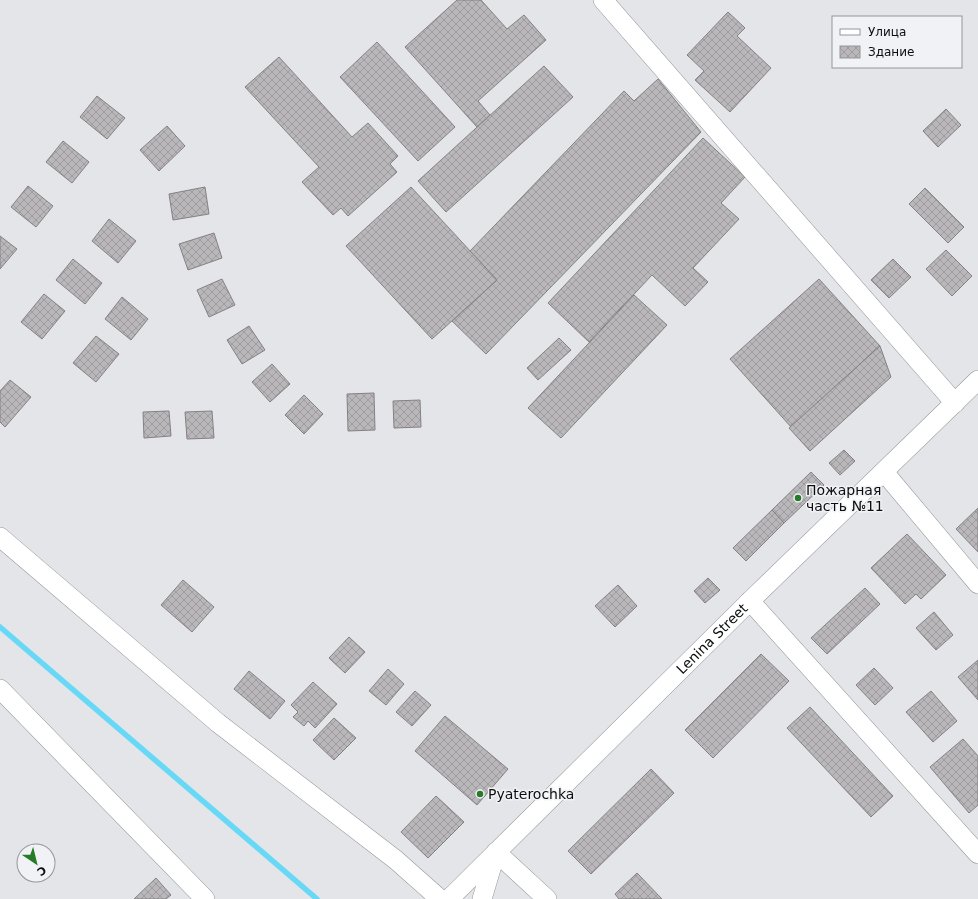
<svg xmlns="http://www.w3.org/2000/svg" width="978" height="899" font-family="'DejaVu Sans',sans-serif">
	<defs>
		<pattern id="building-cross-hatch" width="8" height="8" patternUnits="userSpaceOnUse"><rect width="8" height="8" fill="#b9b7b9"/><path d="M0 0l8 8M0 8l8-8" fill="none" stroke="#9e9c9e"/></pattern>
	</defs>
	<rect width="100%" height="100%" fill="#e3e5e8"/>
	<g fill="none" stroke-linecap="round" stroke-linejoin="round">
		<!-- stream -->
		<polyline stroke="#68d8f7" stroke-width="5.5" points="0,627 317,899"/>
	</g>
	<!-- building -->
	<g fill="url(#building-cross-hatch)" stroke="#838184">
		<polygon points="457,0 481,0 507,29 524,15 546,40 478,101 490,115 477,127 405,47"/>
		<polygon points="728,12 745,28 737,36 771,68 730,112 695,80 704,71 687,55"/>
		<polygon points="377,42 455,127 418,161 340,77"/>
		<polygon points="279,57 352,137 368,123 398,156 390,164 397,172 348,216 341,208 333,215 302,182 319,167 245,87"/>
		<polygon points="544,66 573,97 446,212 418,181"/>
		<polygon points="658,79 701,132 486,354 452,321 497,280 470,251 624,91 634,101"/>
		<polygon points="97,96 125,118 107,139 80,117"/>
		<polygon points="946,109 961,125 938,147 923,131"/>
		<polygon points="167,126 185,146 159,171 140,150"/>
		<polygon points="703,138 745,177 721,203 739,219 693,268 708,282 685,306 652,275 589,342 548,303"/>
		<polygon points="63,141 89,162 72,183 46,162"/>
		<polygon points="28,186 53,206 36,227 11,207"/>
		<polygon points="205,187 209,214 173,220 169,194"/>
		<polygon points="411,187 497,280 432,339 346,246"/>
		<polygon points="925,188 964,227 948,243 909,204"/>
		<polygon points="109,219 136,241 118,263 92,241"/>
		<polygon points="214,233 222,258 188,270 179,244"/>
		<polygon points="0,236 17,249 0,269"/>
		<polygon points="946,250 972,276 952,296 926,269"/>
		<polygon points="73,259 102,283 85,304 56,280"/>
		<polygon points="893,259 911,277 889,298 871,280"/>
		<polygon points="222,279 235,305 209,317 197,290"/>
		<polygon points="819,279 880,346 791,427 730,359"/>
		<polygon points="44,294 65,311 42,339 21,322"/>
		<polygon points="634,295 667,325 561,438 528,408"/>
		<polygon points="122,297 148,319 131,340 105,319"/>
		<polygon points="249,326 265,350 242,364 227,340"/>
		<polygon points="96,336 119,354 96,382 73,363"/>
		<polygon points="559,338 571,350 538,380 527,368"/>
		<polygon points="880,346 891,377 810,451 789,428"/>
		<polygon points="272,364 290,384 270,402 252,382"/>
		<polygon points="10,380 31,397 5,427 0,422 0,391"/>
		<polygon points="374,393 375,430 348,431 347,394"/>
		<polygon points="304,395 323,414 304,434 285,415"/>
		<polygon points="420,400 421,427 394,428 393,401"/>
		<polygon points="169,411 171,436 144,438 143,412"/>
		<polygon points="212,411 214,438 187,439 185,412"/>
		<polygon points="844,450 855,461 840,475 829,463"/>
		<polygon points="811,472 824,485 784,523 772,510"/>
		<polygon points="978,508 978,552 956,529"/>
		<polygon points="772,510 784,523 746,561 733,548"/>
		<polygon points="907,534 946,575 921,599 916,594 905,604 871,568"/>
		<polygon points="708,578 720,590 705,603 694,591"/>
		<polygon points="183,580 214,607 192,632 161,605"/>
		<polygon points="618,585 637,606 615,627 595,606"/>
		<polygon points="865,588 880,604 827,654 811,638"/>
		<polygon points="934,612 953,635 936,650 916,628"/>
		<polygon points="349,637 365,652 345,673 329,658"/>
		<polygon points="761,654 789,681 713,758 685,730"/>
		<polygon points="978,660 978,700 958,677"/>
		<polygon points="874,668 893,688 875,705 856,685"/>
		<polygon points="388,669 404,684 386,705 369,691"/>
		<polygon points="249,671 285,701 270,719 234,689"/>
		<polygon points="313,682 337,704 315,728 308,721 304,726 293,717 298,712 291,705"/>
		<polygon points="415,691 431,705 412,726 396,712"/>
		<polygon points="931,691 957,721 933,742 906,712"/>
		<polygon points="810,707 893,796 871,817 787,728"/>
		<polygon points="445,716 508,769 477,805 415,751"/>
		<polygon points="334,718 356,738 334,760 313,740"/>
		<polygon points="963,739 978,756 978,805 969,813 930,767"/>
		<polygon points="651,769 674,793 591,874 568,851"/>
		<polygon points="436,796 464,822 428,858 401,832"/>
		<polygon points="637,873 662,899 619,899 615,894"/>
		<polygon points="156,878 171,895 166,899 134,899"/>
	</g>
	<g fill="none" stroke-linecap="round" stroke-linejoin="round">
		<!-- minor casing -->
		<g stroke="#939597" stroke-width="20">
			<g id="minor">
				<polyline points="603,0 955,403"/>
				<polyline points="884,472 978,584"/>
				<polyline points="0,537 218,723 396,860 440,899"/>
				<polyline points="750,601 978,854"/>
				<polyline points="0,689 205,899"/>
				<path id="s1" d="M 449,899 L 750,601 L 978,380"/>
				<polyline points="482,899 496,852 547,899"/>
			</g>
		</g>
		<!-- minor -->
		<use href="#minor" stroke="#fff" stroke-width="19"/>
	</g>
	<!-- markers -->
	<g fill="#267b27" stroke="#f0f2f5" stroke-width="1.5">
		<circle cx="798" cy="498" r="4"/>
		<circle cx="480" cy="794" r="4"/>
	</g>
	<g text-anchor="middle" stroke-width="3" stroke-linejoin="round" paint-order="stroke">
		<!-- poi labels -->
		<g font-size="14" fill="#0c0d0e" stroke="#f0f2f5" text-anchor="start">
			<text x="806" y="495">Пожарная<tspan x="806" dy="16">часть №11</tspan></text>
			<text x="488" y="799">Pyaterochka</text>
		</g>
		<!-- street labels -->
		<g font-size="14" fill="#0c0d0e" stroke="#f0f2f5">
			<text dy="5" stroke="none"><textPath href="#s1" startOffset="370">Lenina Street</textPath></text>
		</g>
	</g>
	<!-- legend -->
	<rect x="832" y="16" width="130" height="52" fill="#f0f2f5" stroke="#959699"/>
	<rect x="840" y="29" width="20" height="6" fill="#ffffff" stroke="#959699"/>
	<text x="868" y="36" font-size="12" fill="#0c0d0e">Улица</text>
	<rect x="840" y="46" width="20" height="12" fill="url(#building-cross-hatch)" stroke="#959699"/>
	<text x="868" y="56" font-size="12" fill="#0c0d0e">Здание</text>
	<!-- north arrow -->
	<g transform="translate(36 863) rotate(145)"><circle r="19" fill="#f0f2f5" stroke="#959699"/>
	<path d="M0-3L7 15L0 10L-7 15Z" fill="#267b27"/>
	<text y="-6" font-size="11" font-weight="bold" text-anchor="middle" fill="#0c0d0e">С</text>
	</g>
</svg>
